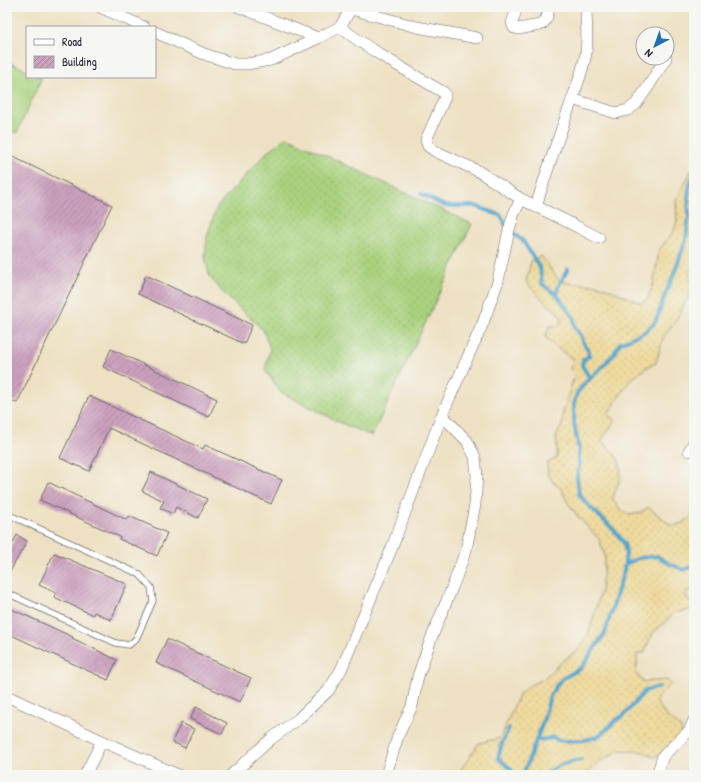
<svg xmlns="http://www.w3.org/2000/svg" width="701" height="782" font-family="'Patrick Hand',sans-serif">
	<defs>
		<pattern id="grass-dots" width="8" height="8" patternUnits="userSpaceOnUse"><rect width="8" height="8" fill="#a9d27e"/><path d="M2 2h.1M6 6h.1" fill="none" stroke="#91b46e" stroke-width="1.8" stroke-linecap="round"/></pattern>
		<pattern id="sand-dots" width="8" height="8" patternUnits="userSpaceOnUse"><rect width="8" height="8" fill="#eeda9e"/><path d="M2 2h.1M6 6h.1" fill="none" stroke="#ccbb89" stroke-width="1.8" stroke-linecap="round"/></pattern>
		<pattern id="building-hatch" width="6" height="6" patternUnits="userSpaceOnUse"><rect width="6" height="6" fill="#cca1be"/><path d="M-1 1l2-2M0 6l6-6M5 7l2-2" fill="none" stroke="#a5839c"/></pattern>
	</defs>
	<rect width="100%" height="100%" fill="#f6f6f2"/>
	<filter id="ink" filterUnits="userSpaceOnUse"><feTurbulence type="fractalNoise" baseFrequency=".025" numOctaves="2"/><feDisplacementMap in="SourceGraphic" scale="8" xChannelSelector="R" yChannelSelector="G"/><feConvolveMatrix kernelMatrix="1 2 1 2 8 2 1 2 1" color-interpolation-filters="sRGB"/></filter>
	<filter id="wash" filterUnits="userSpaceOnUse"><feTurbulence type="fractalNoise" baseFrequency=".012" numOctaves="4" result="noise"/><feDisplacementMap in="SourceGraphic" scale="16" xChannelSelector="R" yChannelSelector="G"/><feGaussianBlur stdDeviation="0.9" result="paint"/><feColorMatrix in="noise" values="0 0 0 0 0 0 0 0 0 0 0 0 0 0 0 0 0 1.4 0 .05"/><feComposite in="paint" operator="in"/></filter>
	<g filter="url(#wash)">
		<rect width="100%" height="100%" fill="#eee1c3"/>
		<!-- grass -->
		<polygon fill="url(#grass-dots)" stroke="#667a5c" points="287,137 472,224 372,436 343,424 280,392 265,370 270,349 263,330 224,294 209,276 205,256 207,236 217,207 266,153"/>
		<!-- sand -->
		<path fill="url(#sand-dots)" stroke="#887e6c" d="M 694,165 L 694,265 L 689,271 L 692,291 L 677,318 L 663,338 L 656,363 L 646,368 L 630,380 L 608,414 L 615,421 L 601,441 C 616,454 624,462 619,482 C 617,488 613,493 613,500 L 621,510 L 630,515 L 640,513 L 648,507 L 672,526 L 683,523 L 694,514 L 694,589 L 688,591 L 686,596 L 694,607 L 686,611 L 676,612 L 653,633 L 644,653 L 637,654 L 637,665 L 636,673 L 643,682 L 667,680 L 671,684 L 658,697 L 656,701 L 665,715 L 681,728 L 682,736 L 667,750 L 655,757 L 643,752 L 620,750 L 601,761 L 588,772 L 577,775 L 461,775 L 460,771 L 479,743 L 500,738 L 514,706 L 521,692 L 532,684 L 543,679 L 565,659 L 577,651 L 588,635 L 601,591 L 605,556 L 599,539 L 579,518 L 568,503 L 560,487 L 553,482 L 548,474 L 547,463 L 557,458 L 557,448 L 556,437 L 562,425 L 563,412 L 575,374 L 570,369 L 573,359 L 561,351 L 545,337 L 550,326 L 559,326 L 562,319 L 557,312 L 546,303 L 526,282 L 531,261 L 541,256 L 547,263 L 553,273 L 560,281 L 567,283 L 597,285 L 604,287 L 641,303 L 647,300 L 654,282 L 659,250 L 674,231 L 677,221 L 676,201 Z"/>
		<!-- park -->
		<polygon fill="#a9d27e" stroke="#667a5c" points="8,62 27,70 27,77 42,77 17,133 7,129 7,64"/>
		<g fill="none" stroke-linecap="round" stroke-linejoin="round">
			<!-- stream -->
			<g stroke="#50a4cc" stroke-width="4">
				<polyline points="421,194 445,206 475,206 500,215 509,230 523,241 540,268 542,284 557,295"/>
				<path d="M 568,269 L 558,287 L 557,295 L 574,318 L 574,323 L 575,328 L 579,332 L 582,337 L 583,342 L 589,351 L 589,356 L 583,360 L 582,365 C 584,370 588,374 590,379"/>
				<polyline points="625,564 639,558 657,556 668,563 684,570 694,565"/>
				<polyline points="509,728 502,743 498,758 511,769 514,775"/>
				<polyline points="537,740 546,739 554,737 557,740 565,741 584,740 597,737 606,730 615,721 624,715 645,691 659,687"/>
				<polyline points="523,775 543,722 550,696 556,686 562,679 581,668 605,633 624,570 626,553 624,543 614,530 587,504 579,494 577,477 579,465 579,450 574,423 574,403 577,393 585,383 598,371 614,354 620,343 644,332 654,324 659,313 663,300 674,274 686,240 689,215 688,196 690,183 694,175"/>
				<path d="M 545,775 C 559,764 564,763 581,760"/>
			</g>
		</g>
		<g id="blocks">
			<!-- building -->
			<g fill="url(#building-hatch)">
				<polygon points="7,154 112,205 17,403 7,399"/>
				<polygon points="146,275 252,325 244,344 138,294"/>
				<polygon points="111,349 217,399 209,417 103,367"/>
				<polygon points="89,396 203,449 205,445 282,480 271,504 109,428 89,471 60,458"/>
				<polygon points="151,472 207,499 198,518 176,507 173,514 160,508 164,501 142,491"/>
				<polygon points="48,482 127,520 129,516 167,533 157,556 119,539 120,537 40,500"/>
				<polygon points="17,535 27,541 7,577 7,554"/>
				<polygon points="54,553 127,584 111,620 94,612 93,615 54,597 56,593 39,585"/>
				<polygon points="7,607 73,637 72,638 117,660 108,680 7,633"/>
				<polygon points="167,639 251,678 240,702 156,663"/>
				<polygon points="196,707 227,723 222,734 190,719"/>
				<polygon points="181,723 194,729 185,748 172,742"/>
			</g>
		</g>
	</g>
	<g filter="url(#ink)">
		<use href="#blocks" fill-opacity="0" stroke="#69656b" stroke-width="1"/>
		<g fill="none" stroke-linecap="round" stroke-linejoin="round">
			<!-- service casing -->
			<g stroke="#69656b" stroke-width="7">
				<polyline id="service" points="7,514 139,574 151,587 153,601 136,639 129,645 116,643 7,593"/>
			</g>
			<!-- minor casing -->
			<g stroke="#69656b" stroke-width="12">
				<g id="minor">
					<polyline points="100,7 144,27"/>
					<polyline points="239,7 318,38"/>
					<path d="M 517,7 L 512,23 L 514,28 L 518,29 L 540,25 C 547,22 548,14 549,7"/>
					<polyline points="351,9 417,27 477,38"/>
					<path d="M 340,27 C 373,52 407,71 443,92 L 445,94 L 445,97 L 426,140 L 428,146 L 435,151 L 478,171 L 521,199 L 562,219 L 599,238"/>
					<polyline points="155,32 204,54 235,64 247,64 271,60 318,38 340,27 352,7"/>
					<polyline points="572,99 616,113 628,110 636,104 648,87 666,58"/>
					<path d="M 536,207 C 545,175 556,145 567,114 C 573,96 583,72 586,53 C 588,38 586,22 586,7"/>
					<polyline points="689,451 694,443"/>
					<polyline points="7,696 102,741 178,775"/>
					<polyline points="85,775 102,741"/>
					<polyline points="231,775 271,739 298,719 328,691 341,670 391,550 442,415 483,323 498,281 509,230 513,216 521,199"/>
					<polyline points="386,775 398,736 412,706 418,676 431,639 454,583 466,550 475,505 477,476 475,457 467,441 442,415"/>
					<polyline points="657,775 663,756 689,731 694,720"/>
				</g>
			</g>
			<!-- service -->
			<use href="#service" stroke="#fff" stroke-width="5.5"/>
			<!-- minor -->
			<use href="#minor" stroke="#fff" stroke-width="11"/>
		</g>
	</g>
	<!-- margin -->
	<rect width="701" height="782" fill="none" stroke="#f6f6f2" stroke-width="24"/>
	<!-- legend -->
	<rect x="26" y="26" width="130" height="52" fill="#f6f6f2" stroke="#a1a1a9"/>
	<rect x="34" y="39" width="20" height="6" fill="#ffffff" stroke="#a1a1a9"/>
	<text x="62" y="46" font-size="12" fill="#22223b">Road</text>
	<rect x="34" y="56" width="20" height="12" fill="url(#building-hatch)" stroke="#a1a1a9"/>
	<text x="62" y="66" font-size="12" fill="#22223b">Building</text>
	<!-- north arrow -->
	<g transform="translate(655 46) rotate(221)"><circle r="19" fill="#f6f6f2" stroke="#a1a1a9"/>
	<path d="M0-3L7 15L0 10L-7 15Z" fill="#1f6fb2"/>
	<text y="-6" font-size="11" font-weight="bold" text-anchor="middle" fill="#22223b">N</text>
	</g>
</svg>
